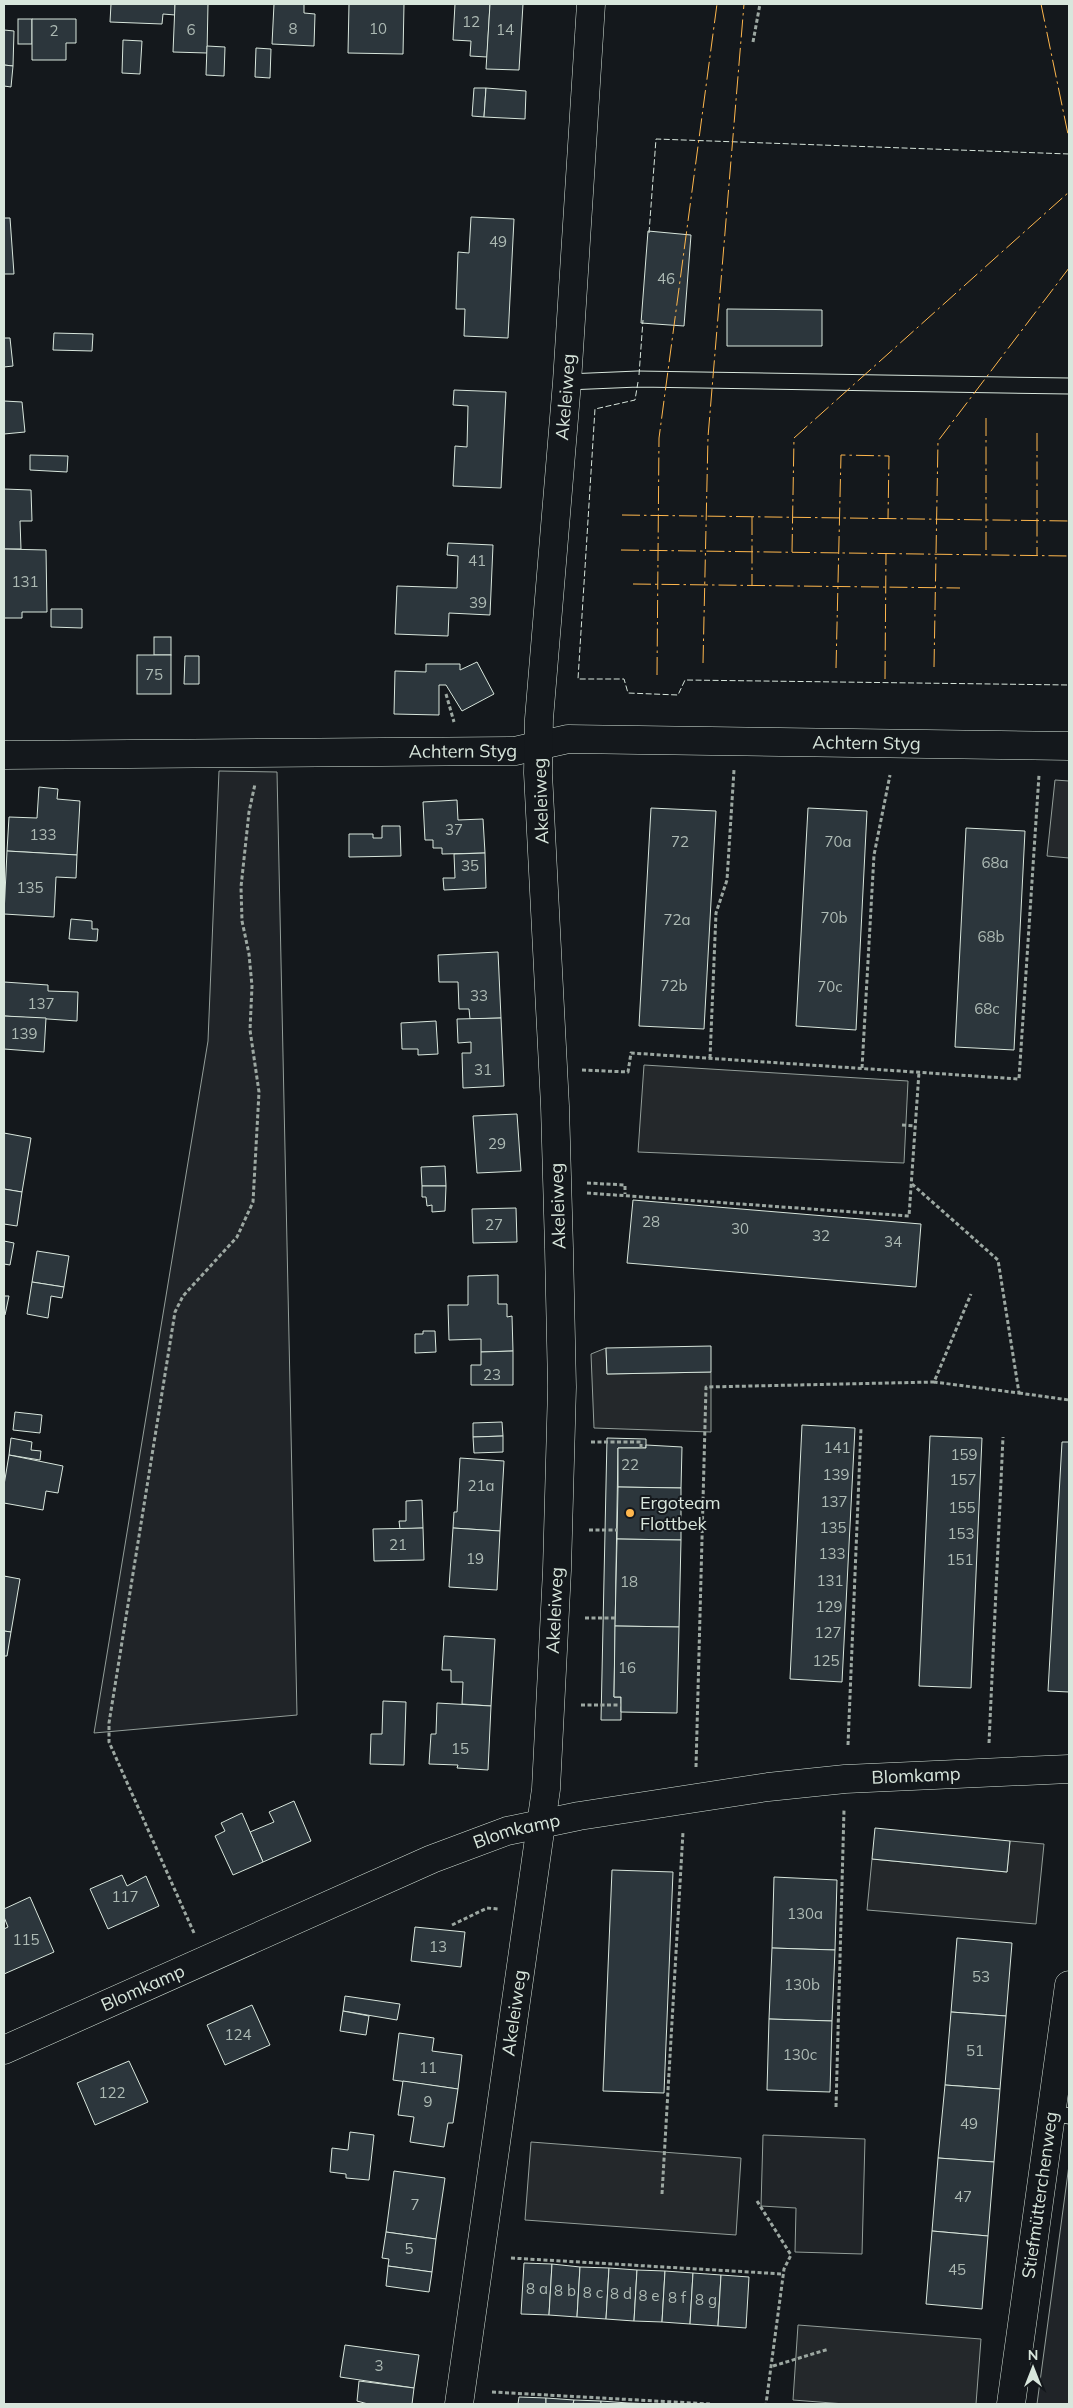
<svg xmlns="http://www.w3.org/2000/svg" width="1073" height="2408" font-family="Mulish,sans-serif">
	<rect width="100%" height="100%" fill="#14181c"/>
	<!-- green -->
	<g fill="#202428" stroke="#939e99">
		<polygon points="219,771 277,772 297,1715 94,1733 208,1041"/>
		<polygon points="763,2135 865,2139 862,2254 795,2252 796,2208 761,2206"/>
		<polygon points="1069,2165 1069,2404 1037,2404"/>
	</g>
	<!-- parking -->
	<g fill="#24282b" stroke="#939e99">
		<polygon points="1055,780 1069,781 1069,858 1047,856"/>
		<polygon points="644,1065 908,1081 904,1163 638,1152"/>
		<polygon points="606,1348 607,1374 711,1372 711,1432 594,1428 591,1354"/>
		<polygon points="1010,1841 1044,1844 1036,1924 867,1910 872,1859 1007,1872"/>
		<polygon points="531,2142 741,2158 736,2235 525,2220"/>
		<polygon points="798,2325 981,2339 976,2404 845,2404 793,2400"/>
	</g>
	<!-- building -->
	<g fill="#2c363c" stroke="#d8e6dc">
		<polygon points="111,4 175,4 175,15 163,14 162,24 110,22"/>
		<polygon points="175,4 208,4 207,53 173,52"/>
		<polygon points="274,4 304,4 304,13 315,14 314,46 272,44"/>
		<polygon points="349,4 404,4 403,54 348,53"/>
		<polygon points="455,4 490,4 487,57 470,56 471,41 453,40"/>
		<polygon points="490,4 523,4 519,70 486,69"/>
		<rect x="18" y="19" width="14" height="25"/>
		<polygon points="32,19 76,19 76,43 66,43 66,60 32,60"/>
		<polygon points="4,30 14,31 13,66 4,65"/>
		<polygon points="123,40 142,41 140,74 122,73"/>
		<polygon points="207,46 225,47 224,76 206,75"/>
		<polygon points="256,48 271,49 270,78 255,77"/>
		<polygon points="4,65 13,66 11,87 4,86"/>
		<polygon points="474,88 486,88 484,117 472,116"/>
		<polygon points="486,88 526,91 525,119 484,117"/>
		<polygon points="471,217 514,219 508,338 464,336 465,309 456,309 458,252 469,253"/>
		<polygon points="4,218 10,218 14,274 4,274"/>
		<polygon points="648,231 691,235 684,326 641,323"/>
		<polygon points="727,309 822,310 822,346 727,346"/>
		<polygon points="54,333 93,334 92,351 53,350"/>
		<polygon points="4,338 10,338 13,366 4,367"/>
		<polygon points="454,390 506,392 501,488 453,486 455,446 467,447 468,406 453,405"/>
		<polygon points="4,401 22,402 25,432 4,434"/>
		<polygon points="30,455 68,456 67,472 30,470"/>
		<polygon points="4,489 31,490 32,521 20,521 21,549 4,549"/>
		<polygon points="448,543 493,545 490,615 449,613 448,636 395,634 397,586 457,588 458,556 447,555"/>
		<polygon points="4,549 46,550 47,612 22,612 22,618 4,618"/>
		<polygon points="51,609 82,609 82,628 51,627"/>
		<rect x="154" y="637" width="17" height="18"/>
		<rect x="137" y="655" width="34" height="39"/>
		<polygon points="185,656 199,656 199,684 184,684"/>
		<polygon points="477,662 494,694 462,711 446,685 439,685 439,715 394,714 395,671 426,672 426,664 460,664 460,670"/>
		<polygon points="39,787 58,789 57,799 80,801 77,855 7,851 9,817 37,818"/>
		<polygon points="457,800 458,820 483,819 485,853 442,854 442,848 433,848 433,840 425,840 423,802"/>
		<polygon points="651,808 716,811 704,1029 639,1026"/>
		<polygon points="808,808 867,811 856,1030 796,1026"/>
		<polygon points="382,826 400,826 401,856 349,857 349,834 373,834 373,838 382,838"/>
		<polygon points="966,828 1025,831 1014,1050 955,1047"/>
		<polygon points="7,851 77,855 76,878 56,877 54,917 4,914"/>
		<polygon points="485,853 486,888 444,890 443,878 455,878 454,854"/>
		<polygon points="71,919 92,921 92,929 98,929 97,941 69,939"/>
		<polygon points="498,952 501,1018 470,1019 469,1009 459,1009 458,982 439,982 438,955"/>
		<polygon points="4,982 48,985 48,991 78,992 77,1021 4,1016"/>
		<polygon points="4,1016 46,1018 44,1052 4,1049"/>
		<polygon points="501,1018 504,1086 463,1088 462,1053 471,1053 471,1042 458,1043 457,1019"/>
		<polygon points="436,1021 438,1054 418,1055 418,1049 402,1049 401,1023"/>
		<polygon points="517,1114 521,1171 477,1173 473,1116"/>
		<polygon points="4,1133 31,1138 22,1192 4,1189"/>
		<polygon points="445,1166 446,1186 422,1186 421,1167"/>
		<polygon points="422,1186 446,1186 445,1211 432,1212 432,1205 427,1206 426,1197 422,1197"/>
		<polygon points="4,1189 22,1192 17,1226 4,1224 4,1228"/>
		<polygon points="633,1200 921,1224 916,1287 627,1263"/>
		<polygon points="516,1208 517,1242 473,1243 472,1209"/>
		<polygon points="4,1241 14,1243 10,1265 4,1264"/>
		<polygon points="37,1251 69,1256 64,1287 32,1282"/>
		<polygon points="498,1275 498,1304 507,1304 507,1317 512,1316 513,1351 481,1352 481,1339 449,1340 448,1305 468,1305 468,1276"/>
		<polygon points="32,1282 64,1287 62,1298 51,1296 48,1318 27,1314"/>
		<polygon points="4,1296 9,1296 5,1315 4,1315"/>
		<polygon points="423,1331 435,1331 436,1352 415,1353 415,1334 423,1334"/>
		<polygon points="711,1346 711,1372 607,1374 606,1348"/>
		<polygon points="513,1351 513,1385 471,1385 471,1365 481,1365 481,1352"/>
		<polygon points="15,1412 42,1415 40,1433 13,1430"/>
		<polygon points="502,1422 503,1436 473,1437 473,1423"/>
		<polygon points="802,1425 855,1428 842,1682 790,1679"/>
		<polygon points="503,1436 503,1452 474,1453 473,1437"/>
		<polygon points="930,1436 982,1438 971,1688 919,1686"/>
		<polygon points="11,1438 32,1442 31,1450 41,1451 40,1460 9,1455"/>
		<polygon points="607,1438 646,1439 646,1448 618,1448 614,1697 621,1697 621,1720 601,1720"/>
		<polygon points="1062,1442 1069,1442 1069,1692 1048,1691"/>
		<polygon points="646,1445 682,1447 681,1488 618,1487 618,1448 646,1448"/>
		<polygon points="9,1455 63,1466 58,1493 46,1491 43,1510 4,1503 4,1485"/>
		<polygon points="460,1458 504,1461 500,1531 453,1528 454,1512 457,1512"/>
		<polygon points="618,1487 681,1488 681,1540 617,1539"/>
		<polygon points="422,1500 423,1528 400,1529 399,1521 406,1521 406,1501"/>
		<polygon points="423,1528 424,1560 374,1561 373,1529"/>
		<polygon points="453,1528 500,1531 497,1590 449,1587"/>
		<polygon points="617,1539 681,1540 679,1627 615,1626"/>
		<polygon points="4,1576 20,1579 11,1632 4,1631"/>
		<polygon points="615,1626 679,1627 677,1713 621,1712 621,1697 614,1697"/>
		<polygon points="4,1631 11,1632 7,1656 4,1656"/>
		<polygon points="444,1636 495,1639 491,1706 462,1704 463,1682 451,1682 451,1670 442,1670"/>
		<polygon points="383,1701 406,1702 404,1765 370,1764 371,1734 382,1734"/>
		<polygon points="437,1703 491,1706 488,1770 457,1768 458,1765 429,1764 431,1734 436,1734"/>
		<polygon points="294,1801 311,1841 263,1862 250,1832 274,1822 269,1812"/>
		<polygon points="242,1813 263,1862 233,1875 215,1836 225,1831 221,1823"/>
		<polygon points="875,1828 1010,1841 1007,1872 872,1859"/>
		<polygon points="612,1870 673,1872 664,2093 603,2091"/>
		<polygon points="122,1875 127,1886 146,1876 159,1906 108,1929 90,1889"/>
		<polygon points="774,1877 837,1880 835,1950 772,1948"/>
		<polygon points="30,1897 54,1952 4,1974 4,1929 8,1927 4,1917 4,1909"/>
		<polygon points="415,1927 465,1932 461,1967 411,1961"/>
		<polygon points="957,1938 1012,1943 1006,2016 951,2012"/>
		<polygon points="772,1948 835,1950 832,2021 769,2019"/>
		<polygon points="345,1996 400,2004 397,2020 343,2011"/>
		<polygon points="252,2005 270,2045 225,2065 207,2025"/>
		<polygon points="343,2011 369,2016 366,2035 340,2031"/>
		<polygon points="951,2012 1006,2016 1000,2089 945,2085"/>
		<polygon points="769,2019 832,2021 830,2092 767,2090"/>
		<polygon points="399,2033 434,2038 432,2051 462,2055 458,2089 393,2080"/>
		<polygon points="129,2061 148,2102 95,2125 77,2083"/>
		<polygon points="403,2081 458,2089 453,2123 448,2123 444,2147 410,2142 414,2117 398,2115"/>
		<polygon points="945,2085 1000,2089 994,2162 938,2158"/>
		<polygon points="350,2132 374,2135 369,2180 346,2178 346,2174 330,2172 332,2148 348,2150"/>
		<polygon points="938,2158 994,2162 988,2236 932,2231"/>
		<polygon points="394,2171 445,2178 436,2239 386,2232"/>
		<polygon points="932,2231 988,2236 982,2309 926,2304"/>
		<polygon points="386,2232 436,2239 432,2272 388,2266 389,2259 382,2258"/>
		<polygon points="524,2263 552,2264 549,2315 521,2314"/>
		<polygon points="552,2264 580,2267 577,2317 549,2315"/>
		<polygon points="388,2266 432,2272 429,2292 386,2286"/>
		<polygon points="580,2267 609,2268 606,2319 577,2317"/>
		<polygon points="609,2268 637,2270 634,2321 606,2319"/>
		<polygon points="637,2270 665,2271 662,2322 634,2321"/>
		<polygon points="665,2271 693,2273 690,2324 662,2322"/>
		<polygon points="693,2273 721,2275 718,2326 690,2324"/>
		<polygon points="721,2275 749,2277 746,2328 718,2326"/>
		<polygon points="345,2345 419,2355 414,2388 340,2377"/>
		<polygon points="359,2381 414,2388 412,2404 368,2404 357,2401"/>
		<polygon points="519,2397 546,2398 546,2404 518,2404"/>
		<polygon points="546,2398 574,2400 573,2404 546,2404"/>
		<polygon points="574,2400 601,2401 601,2404 573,2404"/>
		<polygon points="601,2401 628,2403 628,2404 601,2404"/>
		<polygon points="628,2403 656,2404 628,2404"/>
	</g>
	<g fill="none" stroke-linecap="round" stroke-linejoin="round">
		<!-- lane casing -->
		<g stroke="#d8e6dc" stroke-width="17">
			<g id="lane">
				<polyline points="567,382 638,379 1069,386"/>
				<polyline points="1052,2113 1069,2116"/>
			</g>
		</g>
		<!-- street casing -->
		<g stroke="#d8e6dc" stroke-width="29">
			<g id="street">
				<path id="s1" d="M 4,755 L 515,751 L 568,739 L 1069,746"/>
				<path id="s2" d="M 4,2050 L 432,1859 L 507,1831 L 579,1816 L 768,1787 L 845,1779 L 1069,1769"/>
				<path id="s3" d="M 459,2404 L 546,1789 L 557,1570 L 562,1387 L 559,1248 L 555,1106 L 538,773 L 539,719 L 567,382 L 591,4"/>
				<path id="s4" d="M 1011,2404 L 1069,1985"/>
			</g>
		</g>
		<!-- path -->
		<g stroke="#9da8a2" stroke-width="3" stroke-dasharray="4 2.5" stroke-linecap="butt">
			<polyline points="753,42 760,4"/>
			<polyline points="446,694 454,722"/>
			<polyline points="710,1058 716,913 727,880 734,770"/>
			<polyline points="862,1068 874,855 890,775"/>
			<polyline points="582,1070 628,1072 631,1053 1019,1079 1039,775"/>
			<polyline points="902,1125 915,1126"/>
			<polyline points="587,1183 625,1185 625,1194"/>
			<polyline points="912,1184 998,1260 1019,1393 934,1382"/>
			<polyline points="587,1193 909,1216 919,1072"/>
			<polyline points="1019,1393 1069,1400"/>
			<polyline points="591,1442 641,1442 641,1448"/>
			<polyline points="589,1530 617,1530"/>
			<polyline points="585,1618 615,1618"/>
			<polyline points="581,1705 621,1705"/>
			<polyline points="989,1743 1003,1437"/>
			<polyline points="848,1745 861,1428"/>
			<polyline points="696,1767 706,1387 934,1382 971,1294"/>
			<polyline points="452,1925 487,1908 498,1909"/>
			<polyline points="194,1933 109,1742 109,1723 175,1312 183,1296 237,1237 253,1202 259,1092 250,1030 252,986 249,954 242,921 241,887 249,812 255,784"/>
			<polyline points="836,2107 844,1810"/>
			<polyline points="662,2194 683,1832"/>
			<polyline points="757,2201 791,2255 784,2269 766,2404"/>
			<polyline points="511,2258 783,2274"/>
			<polyline points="773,2366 829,2349"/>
			<polyline points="492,2392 710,2404"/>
		</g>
		<!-- lane -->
		<use href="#lane" stroke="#14181c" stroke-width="15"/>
		<!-- street -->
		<use href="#street" stroke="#14181c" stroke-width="28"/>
		<!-- fence -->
		<g stroke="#d8e6dc" stroke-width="1" stroke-dasharray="6 2.5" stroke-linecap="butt">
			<polyline points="649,233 656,139 1069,154"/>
			<polyline points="639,375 643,320"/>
			<polyline points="638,382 635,400 595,409 578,679 624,679 628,693 678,695 685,680 1069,685"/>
		</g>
		<!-- power -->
		<g stroke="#ffb74d" stroke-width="1" stroke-dasharray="18 4 2.5 4" stroke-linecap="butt">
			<polyline points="1041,4 1069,139"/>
			<polyline points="986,418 986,555"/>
			<polyline points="1037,433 1037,555"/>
			<polyline points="622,515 1069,521"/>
			<polyline points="752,517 752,586"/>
			<polyline points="621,550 1069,556"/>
			<polyline points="792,552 794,438 1069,192"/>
			<polyline points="633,584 960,588"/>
			<polyline points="703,663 708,437 744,4"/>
			<polyline points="934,667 938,441 1069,268"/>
			<polyline points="836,668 841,455 889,456 888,519"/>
			<polyline points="657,675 659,438 717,4"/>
			<polyline points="885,679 886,553"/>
		</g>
	</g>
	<!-- markers -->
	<circle fill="#ffb74d" stroke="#14181c" stroke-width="2" cx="630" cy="1513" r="5"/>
	<g text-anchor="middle" stroke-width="4" stroke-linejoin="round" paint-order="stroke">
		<!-- number labels -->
		<g font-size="15" fill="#adbab4">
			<text x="471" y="27">12</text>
			<text x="293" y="34">8</text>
			<text x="378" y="34">10</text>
			<text x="191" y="35">6</text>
			<text x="505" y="35">14</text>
			<text x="54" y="36">2</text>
			<text x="498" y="247">49</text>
			<text x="666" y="284">46</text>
			<text x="477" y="566">41</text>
			<text x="25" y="587">131</text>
			<text x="478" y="608">39</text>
			<text x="154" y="680">75</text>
			<text x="454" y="835">37</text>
			<text x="43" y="840">133</text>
			<text x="680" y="847">72</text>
			<text x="838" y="847">70a</text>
			<text x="995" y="868">68a</text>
			<text x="470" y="871">35</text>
			<text x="30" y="893">135</text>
			<text x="834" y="923">70b</text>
			<text x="677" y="925">72a</text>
			<text x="991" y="942">68b</text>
			<text x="674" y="991">72b</text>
			<text x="830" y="992">70c</text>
			<text x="479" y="1001">33</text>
			<text x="41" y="1009">137</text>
			<text x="987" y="1014">68c</text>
			<text x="24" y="1039">139</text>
			<text x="483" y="1075">31</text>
			<text x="497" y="1149">29</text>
			<text x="651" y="1227">28</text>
			<text x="494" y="1230">27</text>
			<text x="740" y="1234">30</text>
			<text x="821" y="1241">32</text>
			<text x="893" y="1247">34</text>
			<text x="492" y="1380">23</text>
			<text x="837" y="1453">141</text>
			<text x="964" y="1460">159</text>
			<text x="630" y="1470">22</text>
			<text x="836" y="1480">139</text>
			<text x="963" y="1485">157</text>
			<text x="481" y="1491">21a</text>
			<text x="834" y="1507">137</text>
			<text x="962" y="1513">155</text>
			<text x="833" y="1533">135</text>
			<text x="961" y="1539">153</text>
			<text x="398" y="1550">21</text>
			<text x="832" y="1559">133</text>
			<text x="475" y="1564">19</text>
			<text x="960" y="1565">151</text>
			<text x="830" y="1586">131</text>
			<text x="629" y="1587">18</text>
			<text x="829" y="1612">129</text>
			<text x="828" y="1638">127</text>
			<text x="826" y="1666">125</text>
			<text x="627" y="1673">16</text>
			<text x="460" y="1754">15</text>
			<text x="125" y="1902">117</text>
			<text x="805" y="1919">130a</text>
			<text x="26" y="1945">115</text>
			<text x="438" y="1952">13</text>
			<text x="981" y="1982">53</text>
			<text x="802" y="1990">130b</text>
			<text x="238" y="2040">124</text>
			<text x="975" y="2056">51</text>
			<text x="800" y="2060">130c</text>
			<text x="428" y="2073">11</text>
			<text x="112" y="2098">122</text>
			<text x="428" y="2107">9</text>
			<text x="969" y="2129">49</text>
			<text x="963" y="2202">47</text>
			<text x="415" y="2210">7</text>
			<text x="409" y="2254">5</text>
			<text x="957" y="2275">45</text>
			<text x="537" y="2294">8 a</text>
			<text x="565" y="2296">8 b</text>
			<text x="593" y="2298">8 c</text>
			<text x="621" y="2299">8 d</text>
			<text x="649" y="2301">8 e</text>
			<text x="677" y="2303">8 f</text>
			<text x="706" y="2305">8 g</text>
			<text x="379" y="2371">3</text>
		</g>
		<!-- street labels -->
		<g font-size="18" fill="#d8e6dc" stroke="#14181c">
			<text dy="6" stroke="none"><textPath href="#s3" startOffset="2015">Akeleiweg</textPath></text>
			<text dy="6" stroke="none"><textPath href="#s1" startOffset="864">Achtern Styg</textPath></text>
			<text dy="6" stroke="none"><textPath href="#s1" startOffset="459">Achtern Styg</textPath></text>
			<text transform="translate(541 801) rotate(-92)" y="6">Akeleiweg</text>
			<text transform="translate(558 1206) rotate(-92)" y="6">Akeleiweg</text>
			<text dy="6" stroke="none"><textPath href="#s3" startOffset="800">Akeleiweg</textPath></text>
			<text dy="6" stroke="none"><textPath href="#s2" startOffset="962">Blomkamp</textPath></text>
			<text dy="6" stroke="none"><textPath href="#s2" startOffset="558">Blomkamp</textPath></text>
			<text dy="6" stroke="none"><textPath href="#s2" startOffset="152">Blomkamp</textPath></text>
			<text dy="6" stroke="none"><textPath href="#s3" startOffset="395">Akeleiweg</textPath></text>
			<text dy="6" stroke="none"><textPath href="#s4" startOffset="211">Stiefmütterchenweg</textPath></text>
		</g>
		<!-- poi labels -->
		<g font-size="18" fill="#d8e6dc" stroke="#14181c" text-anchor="start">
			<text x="640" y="1509">Ergoteam<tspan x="640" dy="21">Flottbek</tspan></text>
		</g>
	</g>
	<!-- border -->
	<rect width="1073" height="2408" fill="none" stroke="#d8e6dc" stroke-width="10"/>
	<!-- north arrow -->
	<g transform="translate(1033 2368)" stroke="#14181c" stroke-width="4" paint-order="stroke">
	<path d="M0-4L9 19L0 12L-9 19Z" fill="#d8e6dc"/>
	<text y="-8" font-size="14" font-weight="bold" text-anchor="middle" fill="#d8e6dc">N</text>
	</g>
</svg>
